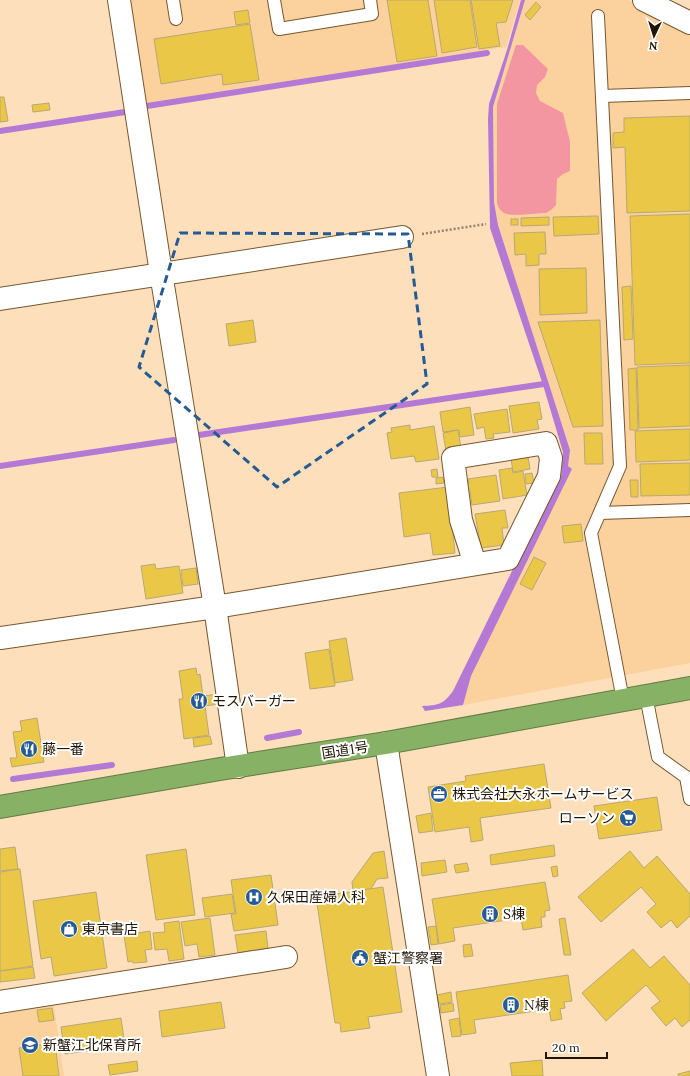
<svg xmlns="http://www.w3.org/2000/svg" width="690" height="1076" font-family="Lora,'Noto Sans JP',serif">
	<rect width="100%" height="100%" fill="#fddfbc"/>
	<!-- built -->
	<g fill="#fbd19e">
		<polygon points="128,0 520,0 506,47 144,105"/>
		<polygon points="525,0 628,0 690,30 690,663 463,705 471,676 568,466 570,450 498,225 494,202 493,107"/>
		<polygon points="54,1006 64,1076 0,1076 0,1014"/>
	</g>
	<!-- green -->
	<path fill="#f496a1" d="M 516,45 L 523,45 L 548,69 L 545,77 L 537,85 L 536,93 L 540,101 L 563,113 L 570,142 L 570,171 L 563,174 L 557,179 L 556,205 L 551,210 L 546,213 C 537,213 512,217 504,213 C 500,211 498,207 497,203 L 497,104 Z"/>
	<!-- water -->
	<path fill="#b478d5" d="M 521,0 L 525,0 L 493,107 L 494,202 L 498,225 L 570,450 L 568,466 L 572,469 L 471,676 L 463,705 L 425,711 L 422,706 C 438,705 443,705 453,691 L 513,569 L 516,568 L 561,477 L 563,452 L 543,385 L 490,228 L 488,119 L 489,104 L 507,50 Z"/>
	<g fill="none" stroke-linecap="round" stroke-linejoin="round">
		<!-- stream -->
		<g stroke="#b478d5" stroke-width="6">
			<polyline points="147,106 487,53"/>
			<polyline points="0,131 125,112"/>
			<polyline points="199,435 544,384"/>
			<polyline points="0,466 174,440"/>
			<polyline points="267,738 299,732"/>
			<polyline points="13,779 112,765"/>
		</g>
	</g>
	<!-- building -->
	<g fill="#ebc748" stroke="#b8a875">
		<polygon points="387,0 428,0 437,56 397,62"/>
		<polygon points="434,0 470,0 477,47 442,53"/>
		<polygon points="471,0 513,0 506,22 496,23 500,46 479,49"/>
		<polygon points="536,2 541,7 530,20 525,15"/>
		<polygon points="248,10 250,23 236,25 234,12"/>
		<polygon points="250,24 259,80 223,85 222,74 161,84 154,39"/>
		<polygon points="0,97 4,97 8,121 0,122"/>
		<polygon points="49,103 50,110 33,112 32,105"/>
		<polygon points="690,116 690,211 627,213 625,147 613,148 613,133 624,132 624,118"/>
		<polygon points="690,214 690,363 635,365 630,216"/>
		<polygon points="598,216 599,234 554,236 553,217"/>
		<polygon points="549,217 549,225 521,226 521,218"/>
		<rect x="511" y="219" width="7" height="6"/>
		<polygon points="545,232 546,254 539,254 539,265 526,266 526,254 515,255 514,233"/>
		<polygon points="586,268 587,313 540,315 539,269"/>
		<polygon points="631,286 633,339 624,340 622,287"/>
		<polygon points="253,320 256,342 229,346 226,324"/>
		<polygon points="600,320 603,426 573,427 538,322"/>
		<polygon points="690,365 690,426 639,428 637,367"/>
		<polygon points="636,368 638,430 630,430 628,369"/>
		<polygon points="539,402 542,419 537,420 539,429 513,433 509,406"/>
		<polygon points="470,407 474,435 460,437 459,430 443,432 440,412"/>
		<polygon points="507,409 510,432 493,434 494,438 486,439 484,427 477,429 474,414"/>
		<polygon points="410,425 410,430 434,426 439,459 416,462 414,456 391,459 387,433 392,432 391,428"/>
		<polygon points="690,429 690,460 636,462 635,431"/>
		<polygon points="458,430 461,448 446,451 443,433"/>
		<polygon points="584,433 602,433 603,464 585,464"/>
		<polygon points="528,456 530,469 513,472 511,458"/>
		<polygon points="690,463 690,495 641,496 640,464"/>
		<polygon points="512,468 513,473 523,471 527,495 503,499 499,470"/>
		<polygon points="437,469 438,477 432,477 431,470"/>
		<polygon points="532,473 534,483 526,484 525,474"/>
		<polygon points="496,475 500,501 472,505 470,491 467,491 466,483 469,483 468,479"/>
		<polygon points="443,477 444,483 436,484 436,478"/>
		<polygon points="630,480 638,480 638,497 631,497"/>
		<polygon points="448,487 455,553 433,555 430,533 404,537 399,493"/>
		<polygon points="505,510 508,528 502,528 504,545 481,548 475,514"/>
		<polygon points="581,524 583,541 564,543 562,526"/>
		<polygon points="534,557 546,563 532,590 520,584"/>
		<polygon points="155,564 156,569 179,566 183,593 146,599 141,566"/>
		<polygon points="196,568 198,584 183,586 181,570"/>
		<polygon points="346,638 353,680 335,683 329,641"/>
		<polygon points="329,649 335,686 310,689 305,653"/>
		<polygon points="196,668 197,675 200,674 203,696 218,694 219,704 205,706 209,735 184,739 179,699 183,699 179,671"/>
		<polygon points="37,718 44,762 12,767 10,758 17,758 13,732 22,731 20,721"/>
		<polygon points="210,736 212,744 194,747 193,738"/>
		<polygon points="544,764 551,808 480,818 483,840 471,842 469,827 435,832 428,787 466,781 465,776"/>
		<polygon points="657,797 662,830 599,839 594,806"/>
		<polygon points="431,813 433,831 419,833 416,816"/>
		<polygon points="554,845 555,856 491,865 490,855"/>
		<polygon points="15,847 18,869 0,871 0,849"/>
		<polygon points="186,849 195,915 156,920 146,855"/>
		<polygon points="384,851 388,878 377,879 371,889 353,891 352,882 373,853"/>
		<polygon points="630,851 644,868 657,856 690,894 690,916 677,928 671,920 661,928 647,912 656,904 641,887 601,922 578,897"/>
		<polygon points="445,860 447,872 422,876 421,863"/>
		<polygon points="467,863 469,871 456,873 454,865"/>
		<polygon points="557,866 558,876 553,877 551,867"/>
		<polygon points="20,869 33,966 0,971 0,872"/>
		<polygon points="271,875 278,925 234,931 231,914 236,914 231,880"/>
		<polygon points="545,882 550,910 545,911 545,917 541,917 542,927 523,930 521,918 453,928 455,941 439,944 432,899"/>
		<polygon points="383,887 402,1012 368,1017 370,1028 341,1032 340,1023 335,1023 316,897"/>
		<polygon points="96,892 107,968 54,976 51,957 41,959 33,901"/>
		<polygon points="232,894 235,913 205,917 202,898"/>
		<polygon points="210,918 215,955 199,957 197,944 185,946 181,922"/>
		<polygon points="565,918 571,955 564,955 559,919"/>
		<polygon points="179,921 184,959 169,961 167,949 155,950 153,933 165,932 164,923"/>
		<polygon points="436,926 438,944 431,945 428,927"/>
		<polygon points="150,931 152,949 145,950 147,962 133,963 132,961 128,962 124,935"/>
		<polygon points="266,931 268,948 238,953 235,935"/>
		<polygon points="471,944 473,956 464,957 463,945"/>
		<polygon points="633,949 650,968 664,956 690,985 690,1020 682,1027 675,1018 666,1026 651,1008 660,1001 646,985 606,1021 582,993"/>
		<polygon points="33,967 35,978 0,982 0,971"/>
		<polygon points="568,975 572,1001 564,1002 565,1008 560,1009 562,1019 551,1021 549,1009 474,1020 476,1033 462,1035 456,992"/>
		<polygon points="451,992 452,1002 439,1004 437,995"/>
		<polygon points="221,1002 225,1028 162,1037 159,1011"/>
		<polygon points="453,1003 454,1011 441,1013 440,1005"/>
		<polygon points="52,1008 54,1020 39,1022 37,1010"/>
		<polygon points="121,1018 125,1046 65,1054 61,1027"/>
		<polygon points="459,1018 461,1036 452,1037 449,1020"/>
		<polygon points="55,1043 59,1076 23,1076 19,1048"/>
		<polygon points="542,1060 543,1076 512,1076 510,1063"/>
		<polygon points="137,1061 138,1071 110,1075 108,1065"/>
		<polygon points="690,1071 690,1076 678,1076 678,1074"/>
	</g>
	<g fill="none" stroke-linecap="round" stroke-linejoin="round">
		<!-- lane casing -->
		<g stroke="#76572e" stroke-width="14">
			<g id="lane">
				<polyline points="173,0 176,19"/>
				<polyline points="274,0 279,29 372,14 370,0"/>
				<polyline points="598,16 620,466 591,533 623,700"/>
				<polyline points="602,96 690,93"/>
				<polyline points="600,513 690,510"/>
				<polyline points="646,696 658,757 686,777 690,799"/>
			</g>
		</g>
		<!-- street casing -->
		<g stroke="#76572e" stroke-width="24">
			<g id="street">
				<polyline points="119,0 161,273 215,607 238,767"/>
				<polyline points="644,0 690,23"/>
				<polyline points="0,299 402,237"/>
				<polyline points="0,638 215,607 508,559 549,476 551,458 546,443 453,458 461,520 475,564"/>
				<polyline points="386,743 438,1076"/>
				<polyline points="0,1002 286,957"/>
			</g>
		</g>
		<!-- highway casing -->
		<g stroke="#637b43" stroke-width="24">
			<polyline id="highway" points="0,807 220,769 386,743 690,688"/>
		</g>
		<!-- path -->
		<polyline stroke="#978267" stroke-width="2.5" stroke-dasharray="2 2" stroke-linecap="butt" points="422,234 486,224"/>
		<!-- lane -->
		<use href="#lane" stroke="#fff" stroke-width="12"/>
		<!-- street -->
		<use href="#street" stroke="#fff" stroke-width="22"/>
		<!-- highway -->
		<use href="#highway" stroke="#87b265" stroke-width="22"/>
	</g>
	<!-- marked area -->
	<path fill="none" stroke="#255a93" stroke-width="3" stroke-dasharray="8 5" stroke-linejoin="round" d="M 180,233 L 408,234 L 427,384 L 277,487 L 139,367 Z"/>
	<!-- icons -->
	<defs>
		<g id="restaurant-disc" transform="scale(0.9)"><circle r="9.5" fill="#255a93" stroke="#fff"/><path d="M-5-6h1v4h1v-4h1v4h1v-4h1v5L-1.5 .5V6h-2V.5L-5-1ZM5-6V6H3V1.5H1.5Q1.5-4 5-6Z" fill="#fff"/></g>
		<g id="office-disc" transform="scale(0.9)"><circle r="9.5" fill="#255a93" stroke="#fff"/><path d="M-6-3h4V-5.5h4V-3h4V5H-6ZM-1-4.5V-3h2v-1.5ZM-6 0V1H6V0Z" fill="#fff"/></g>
		<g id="supermarket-disc" transform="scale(0.9)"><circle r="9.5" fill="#255a93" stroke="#fff"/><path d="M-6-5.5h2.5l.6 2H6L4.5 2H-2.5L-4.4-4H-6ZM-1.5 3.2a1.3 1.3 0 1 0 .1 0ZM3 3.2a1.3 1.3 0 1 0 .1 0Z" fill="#fff"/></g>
		<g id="hospital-disc" transform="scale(0.9)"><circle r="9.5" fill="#255a93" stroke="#fff"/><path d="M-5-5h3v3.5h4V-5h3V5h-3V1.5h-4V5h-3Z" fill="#fff"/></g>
		<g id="building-disc" transform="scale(0.9)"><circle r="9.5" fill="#255a93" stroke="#fff"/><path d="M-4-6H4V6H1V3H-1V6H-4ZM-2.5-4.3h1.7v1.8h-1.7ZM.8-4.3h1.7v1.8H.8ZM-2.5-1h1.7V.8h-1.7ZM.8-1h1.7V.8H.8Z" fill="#fff"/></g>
		<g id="shop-disc" transform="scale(0.9)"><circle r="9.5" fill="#255a93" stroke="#fff"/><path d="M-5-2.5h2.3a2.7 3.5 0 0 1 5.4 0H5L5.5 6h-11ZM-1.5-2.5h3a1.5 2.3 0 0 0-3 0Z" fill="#fff"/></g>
		<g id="civic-disc" transform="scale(0.9)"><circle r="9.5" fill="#255a93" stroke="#fff"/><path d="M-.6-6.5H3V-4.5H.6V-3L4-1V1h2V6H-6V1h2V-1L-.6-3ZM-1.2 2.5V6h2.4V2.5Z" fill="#fff"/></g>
		<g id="school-disc" transform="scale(0.9)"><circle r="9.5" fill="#255a93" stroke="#fff"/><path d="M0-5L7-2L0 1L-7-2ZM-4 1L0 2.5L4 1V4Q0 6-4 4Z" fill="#fff"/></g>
	</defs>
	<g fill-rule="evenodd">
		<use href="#restaurant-disc" x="199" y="701"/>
		<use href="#restaurant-disc" x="29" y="749"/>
		<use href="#office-disc" x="439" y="794"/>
		<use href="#supermarket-disc" x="628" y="818"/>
		<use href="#hospital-disc" x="254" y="897"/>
		<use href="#building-disc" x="490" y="914"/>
		<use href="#shop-disc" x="69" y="929"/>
		<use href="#civic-disc" x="360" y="958"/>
		<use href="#building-disc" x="511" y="1005"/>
		<use href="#school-disc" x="30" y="1045"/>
	</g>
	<g text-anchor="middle" stroke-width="4" stroke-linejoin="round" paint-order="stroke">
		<!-- poi labels -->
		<g font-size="14" fill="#201404" stroke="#fff" text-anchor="start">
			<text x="212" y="706">モスバーガー</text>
			<text x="42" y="754">藤一番</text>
			<text x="452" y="799">株式会社大永ホームサービス</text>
			<text x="615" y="823" text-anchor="end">ローソン</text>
			<text x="267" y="902">久保田産婦人科</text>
			<text x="503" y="919">S棟</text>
			<text x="82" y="934">東京書店</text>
			<text x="373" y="963">蟹江警察署</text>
			<text x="524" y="1010">N棟</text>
			<text x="43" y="1050">新蟹江北保育所</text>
		</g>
		<!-- street labels -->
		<g font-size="14" fill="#201404" stroke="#fff">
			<text transform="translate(345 750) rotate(-9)" y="5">国道1号</text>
		</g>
	</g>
	<!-- north arrow -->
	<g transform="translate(654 36) rotate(184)" stroke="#ffffff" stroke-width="3" paint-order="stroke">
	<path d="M0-3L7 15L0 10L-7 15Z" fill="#201404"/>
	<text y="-6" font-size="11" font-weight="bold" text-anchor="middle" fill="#201404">N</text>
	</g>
	<!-- scale -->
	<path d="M546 1052v6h61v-6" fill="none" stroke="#201404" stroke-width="2"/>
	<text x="552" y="1052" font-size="12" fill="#201404" stroke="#ffffff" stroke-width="3" paint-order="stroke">20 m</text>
</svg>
